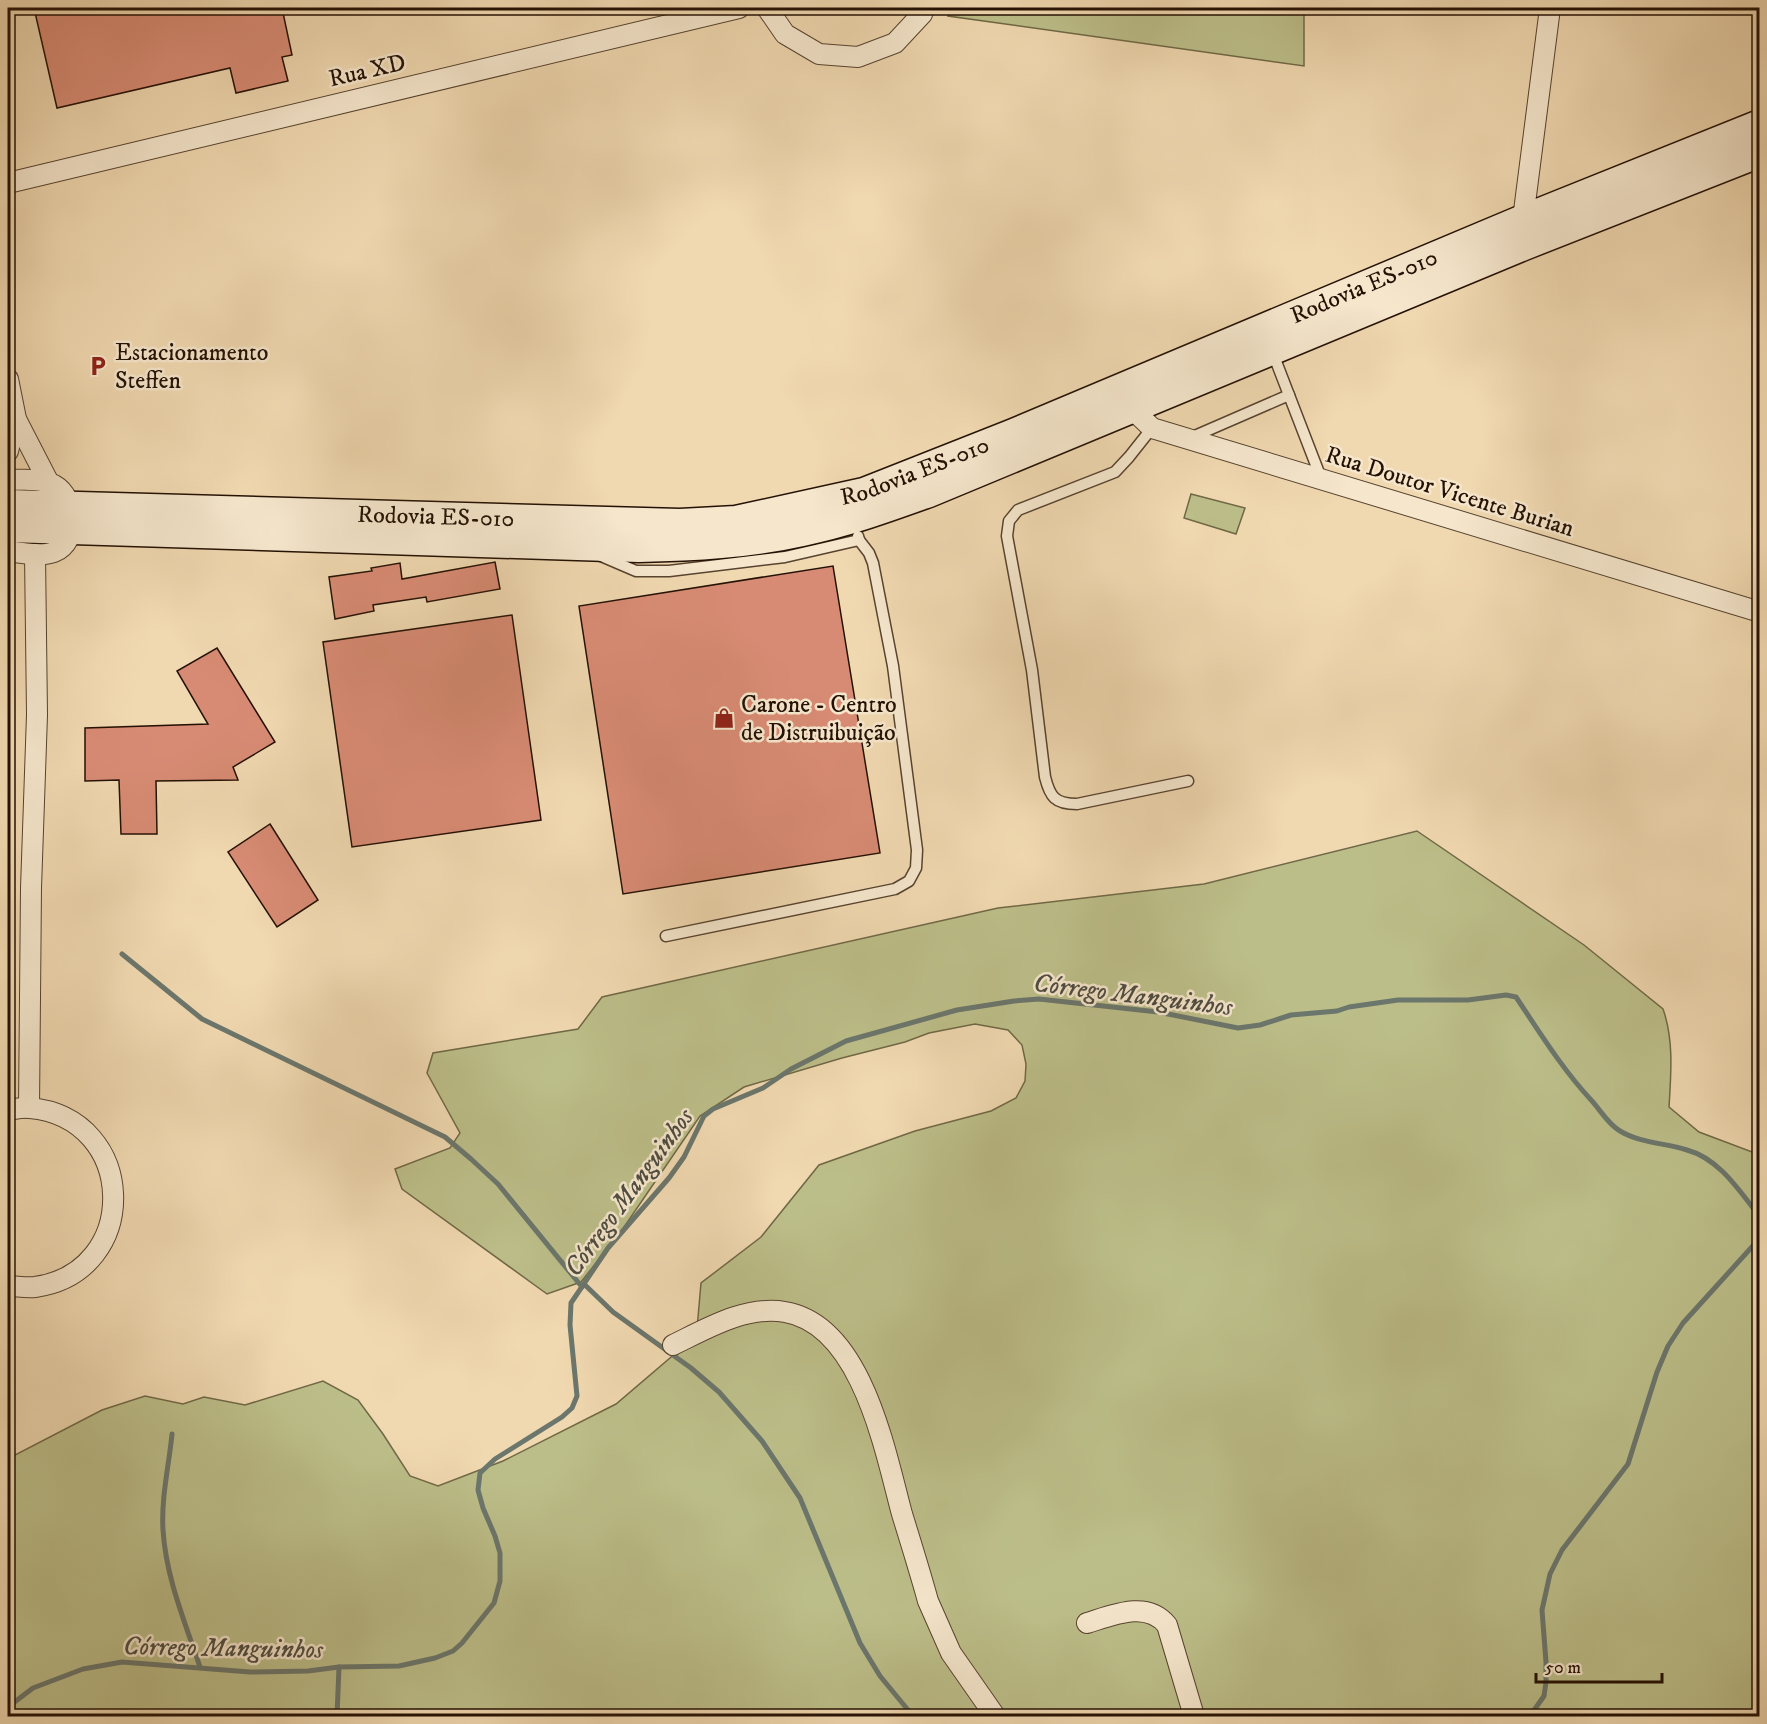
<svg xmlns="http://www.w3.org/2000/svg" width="1767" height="1724" font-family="'IM FELL DW Pica',serif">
	<rect width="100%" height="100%" fill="#f0d8b0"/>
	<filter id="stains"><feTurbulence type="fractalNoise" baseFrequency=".00333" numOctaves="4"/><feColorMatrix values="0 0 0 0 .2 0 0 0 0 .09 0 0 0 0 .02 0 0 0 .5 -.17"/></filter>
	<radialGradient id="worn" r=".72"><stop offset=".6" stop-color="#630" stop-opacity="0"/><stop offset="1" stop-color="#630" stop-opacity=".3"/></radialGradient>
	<!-- green -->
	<g fill="#bcbe89" stroke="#706846" stroke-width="1.5">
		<polygon points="950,8 1304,8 1304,66 948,16"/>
		<polygon points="1191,494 1245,508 1236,534 1184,518"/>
		<path d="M 1417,831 L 1584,945 L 1663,1009 C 1674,1040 1671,1074 1669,1107 L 1699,1132 L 1752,1152 L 1759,1148 L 1759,1716 L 8,1716 L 8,1464 L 13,1456 L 102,1410 L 145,1396 L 183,1404 L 204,1397 L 245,1405 L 323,1381 L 358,1400 L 383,1434 L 410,1476 L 438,1486 L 503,1461 L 616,1404 L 684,1346 L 697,1329 L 701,1283 L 761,1237 L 819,1165 L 915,1131 L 991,1111 L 1016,1098 L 1025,1081 L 1026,1064 L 1022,1045 L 1008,1030 L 975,1024 L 929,1033 L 905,1042 L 842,1058 L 744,1087 L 700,1116 L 622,1230 L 581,1282 L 547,1294 L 402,1189 L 395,1169 L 450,1148 L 460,1133 L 427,1073 L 433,1053 L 578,1029 L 602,997 L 998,908 L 1204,884 Z"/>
	</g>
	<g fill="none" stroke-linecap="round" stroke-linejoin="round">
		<!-- stream -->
		<g stroke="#6b766c" stroke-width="5">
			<polyline points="122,954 202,1019 445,1137 471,1159 498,1184 582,1287"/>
			<polyline points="584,1284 613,1312 691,1368 719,1392 762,1441 800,1498 860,1643 880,1676 913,1716"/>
			<path d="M 172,1434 C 169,1465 161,1498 163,1530 C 166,1578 185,1622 200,1667"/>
			<path d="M 8,1707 L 33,1688 L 83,1669 L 122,1662 L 250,1672 L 308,1671 L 339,1667 L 399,1666 L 435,1658 L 453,1651 L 462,1643 L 494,1603 L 500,1581 L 500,1553 L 495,1536 L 483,1508 L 478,1490 L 480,1473 L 495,1459 L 562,1417 L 572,1408 L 577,1396 L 570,1325 L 571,1303 L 608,1248 L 669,1178 L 684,1157 L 704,1116 L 713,1109 L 763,1088 L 791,1069 L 846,1041 L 957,1010 L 1014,1001 L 1039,999 L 1158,1012 L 1238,1028 L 1260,1025 L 1291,1015 L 1337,1011 L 1349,1007 L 1398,1000 L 1468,1000 L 1506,995 L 1516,997 C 1540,1033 1563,1070 1592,1101 C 1601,1111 1608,1124 1620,1131 C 1640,1143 1665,1143 1687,1150 C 1720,1159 1740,1192 1760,1217"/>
			<polyline points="337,1716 339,1667"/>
			<polyline points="1530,1716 1544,1696 1546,1682 1546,1662 1542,1610 1550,1574 1562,1550 1628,1464 1657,1372 1668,1346 1683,1323 1760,1238"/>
		</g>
	</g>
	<!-- building -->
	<g fill="#d88b74" stroke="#241104" stroke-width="1.5">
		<polygon points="34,8 282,8 292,55 282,57 288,81 236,93 230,68 57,108"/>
		<polygon points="495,562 500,589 427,602 426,597 373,605 374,611 335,619 329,577 372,571 371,568 400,563 402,579"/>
		<polygon points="833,566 880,853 623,894 579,606"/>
		<polygon points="512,615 541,820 352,847 323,642"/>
		<polygon points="217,648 275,742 233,767 238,780 156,781 157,834 121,834 119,780 85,781 85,728 208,724 177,671"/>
		<polygon points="270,824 318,900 277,927 228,852"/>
	</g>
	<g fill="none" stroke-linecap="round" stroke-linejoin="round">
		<!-- service casing -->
		<g stroke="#57432f" stroke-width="13">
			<g id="service">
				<polyline points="1272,351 1321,478"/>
				<path d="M 1152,428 L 1129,457 L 1115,472 L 1018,510 L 1009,521 L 1007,536 L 1032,670 L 1045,777 C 1050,797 1055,804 1077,804 L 1188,781"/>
				<polyline points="1190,438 1289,395"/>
				<polyline points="601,556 636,571 669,571 785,557 859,540 858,536"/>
				<polyline points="666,936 895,889 909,881 916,868 917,850 893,666 873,563 869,553 859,540"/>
			</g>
		</g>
		<!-- minor casing -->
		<g stroke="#57432f" stroke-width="22">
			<g id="minor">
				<polyline points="767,8 785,34 819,54 858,57 895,43 922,14 924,8"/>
				<polyline points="8,183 739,8"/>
				<polyline points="1523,219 1550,8"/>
				<polyline points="8,379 16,419 49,483"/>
				<polyline points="1131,408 1152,428 1760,612"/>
				<polyline points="8,451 16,419"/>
				<path d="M 8,480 C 23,480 40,478 54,485 C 76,497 80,542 54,552 C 41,557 21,553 8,551"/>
				<polyline points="29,1108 31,888 37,715 35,554"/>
				<path d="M 8,1110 C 15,1109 23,1107 30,1108 C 138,1118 142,1272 35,1287 C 26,1288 16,1286 8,1286"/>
				<path d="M 673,1345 C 706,1329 746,1305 785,1312 C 862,1325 885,1451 902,1514 C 911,1543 920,1572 928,1601 L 951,1653 L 995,1716"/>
				<path d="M 1087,1623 C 1113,1615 1147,1600 1167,1625 L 1194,1716"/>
			</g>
		</g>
		<!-- secondary casing -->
		<g stroke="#241104" stroke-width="31">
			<g id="secondary">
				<path id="s1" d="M 8,504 L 680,523 L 736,520 L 864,492 L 1011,434 L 1523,219 L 1760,124"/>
				<path d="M 8,528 L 639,548 C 694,547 748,544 802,532 C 846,523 887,508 929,493 L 1524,246 L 1760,153"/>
			</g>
		</g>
		<!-- service -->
		<use href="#service" stroke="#f5e6cc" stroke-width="10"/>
		<!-- minor -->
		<use href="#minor" stroke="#f5e6cc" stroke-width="20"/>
		<!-- secondary -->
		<use href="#secondary" stroke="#f5e6cc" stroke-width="28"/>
	</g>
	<!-- icons -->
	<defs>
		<g id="parking-bare" transform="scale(1.62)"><path d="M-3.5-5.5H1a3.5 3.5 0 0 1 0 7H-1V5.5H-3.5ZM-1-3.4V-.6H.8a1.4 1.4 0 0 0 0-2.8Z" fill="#8f2418" stroke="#f5e6cc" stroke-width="2.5" paint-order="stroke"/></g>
		<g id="shop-bare" transform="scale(1.62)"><path d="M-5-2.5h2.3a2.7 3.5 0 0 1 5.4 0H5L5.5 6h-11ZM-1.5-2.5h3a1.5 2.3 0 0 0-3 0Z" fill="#8f2418" stroke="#f5e6cc" stroke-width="2.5" paint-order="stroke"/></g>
	</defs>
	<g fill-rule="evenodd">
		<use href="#parking-bare" x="98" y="366"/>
		<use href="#shop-bare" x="724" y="718"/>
	</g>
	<g text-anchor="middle" stroke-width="5" stroke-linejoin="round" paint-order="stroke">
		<!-- street labels -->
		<g font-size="24" fill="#241104" stroke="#f5e6cc">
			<text transform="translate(367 70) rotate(-13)" y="8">Rua XD</text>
			<text dy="8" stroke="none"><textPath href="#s1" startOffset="1400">Rodovia ES-010</textPath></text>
			<text dy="8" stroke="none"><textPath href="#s1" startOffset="914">Rodovia ES-010</textPath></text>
			<text transform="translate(1450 491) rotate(17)" y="8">Rua Doutor Vicente Burian</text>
			<text dy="8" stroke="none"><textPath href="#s1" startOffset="428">Rodovia ES-010</textPath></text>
		</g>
		<!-- poi labels -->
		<g font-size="24" fill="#241104" stroke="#f5e6cc" text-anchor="start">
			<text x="115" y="360">Estacionamento<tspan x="115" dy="28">Steffen</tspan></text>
			<text x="741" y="712">Carone - Centro<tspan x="741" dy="28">de Distruibuição</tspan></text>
		</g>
		<!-- water labels -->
		<g font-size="26" font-style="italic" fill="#4e4c41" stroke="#f5e6cc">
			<text transform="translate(1133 994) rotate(7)" y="9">Córrego Manguinhos</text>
			<text transform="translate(628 1192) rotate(-54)" y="9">Córrego Manguinhos</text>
			<text transform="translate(223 1647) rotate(1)" y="9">Córrego Manguinhos</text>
		</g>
	</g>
	<!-- margin -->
	<rect width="1767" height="1724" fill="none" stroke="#f0d8b0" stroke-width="30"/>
	<rect x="9" y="9" width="1749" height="1706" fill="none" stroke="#241104" stroke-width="3"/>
	<rect x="15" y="15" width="1737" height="1694" fill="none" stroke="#241104" stroke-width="1.5"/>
	<!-- scale -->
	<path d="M1536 1673v9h126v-9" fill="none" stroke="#241104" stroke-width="3"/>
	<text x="1545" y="1673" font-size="18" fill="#241104" stroke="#f5e6cc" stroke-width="4.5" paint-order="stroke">50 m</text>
	<rect width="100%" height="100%" filter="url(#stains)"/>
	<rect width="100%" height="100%" fill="url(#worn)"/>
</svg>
